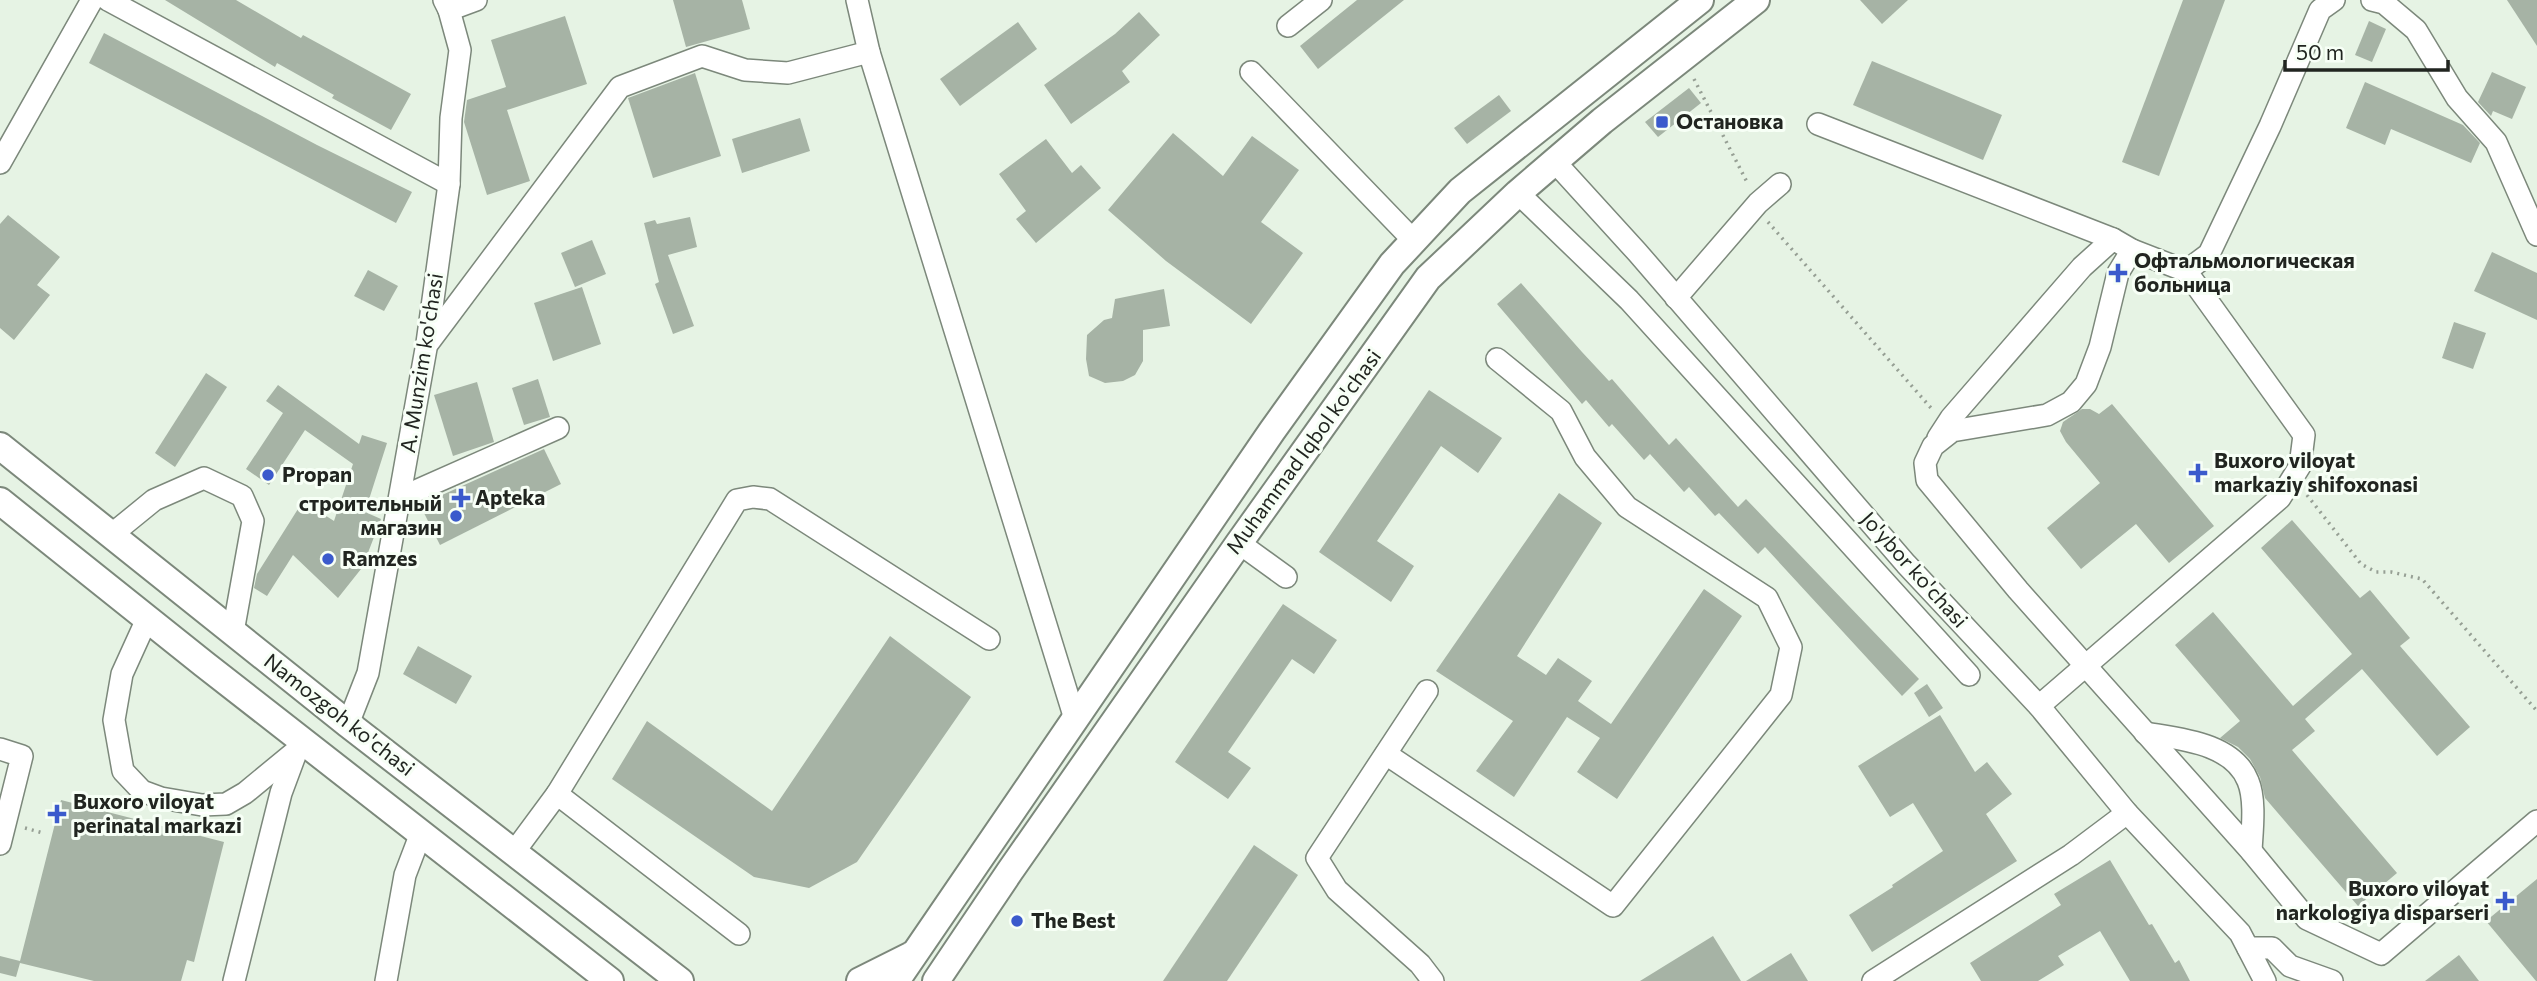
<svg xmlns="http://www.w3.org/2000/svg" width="2537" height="981" font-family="Commissioner,sans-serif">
	<rect width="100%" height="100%" fill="#e6f3e4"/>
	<!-- building -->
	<g fill="#a6b3a5">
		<polygon points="165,0 236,0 301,38 303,35 411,94 391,130 332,98 334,95 277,63 275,67"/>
		<polygon points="673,0 742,0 750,29 686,47"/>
		<polygon points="1357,0 1404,0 1318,69 1300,46"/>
		<polygon points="1860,0 1908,0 1882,24"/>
		<polygon points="2183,0 2225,0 2159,176 2122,162"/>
		<polygon points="2507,0 2537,0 2537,46"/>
		<polygon points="1139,12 1160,35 1122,71 1130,82 1071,124 1044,85 1115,34"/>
		<polygon points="565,16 587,84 507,110 530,181 487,195 464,122 467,100 506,87 491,40"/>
		<polygon points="2369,21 2386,29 2372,62 2355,55"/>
		<polygon points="1018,22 1037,49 960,106 940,79"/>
		<polygon points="104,33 317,145 412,192 396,223 89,63"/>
		<polygon points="1872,61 2002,115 1983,160 1853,105"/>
		<polygon points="2492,72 2526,87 2512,119 2493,111 2491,116 2478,102"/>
		<polygon points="695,73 721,156 653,178 628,98"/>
		<polygon points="2365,82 2463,125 2480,143 2471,163 2391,129 2385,145 2346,128"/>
		<polygon points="1689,88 1701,103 1658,137 1645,122"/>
		<polygon points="1499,95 1511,111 1467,144 1454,128"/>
		<polygon points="800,118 810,151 742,173 732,139"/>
		<polygon points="1173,133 1223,176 1252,136 1299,170 1261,222 1303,253 1251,324 1166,261 1108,210"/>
		<polygon points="1046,139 1072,173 1081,165 1101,188 1036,243 1016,219 1026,211 999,174"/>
		<polygon points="8,215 60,257 37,285 50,295 14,340 0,328 0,224"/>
		<polygon points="690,217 697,247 668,255 694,326 673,334 655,284 659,282 644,223 655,220 657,224"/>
		<polygon points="592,240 606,274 575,287 561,253"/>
		<polygon points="2492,252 2537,273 2537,320 2474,291"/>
		<polygon points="368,270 398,286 384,311 354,296"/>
		<polygon points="1521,283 1582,352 1609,381 1612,379 1669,445 1676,438 1738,507 1746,499 1919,679 1902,696 1765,547 1758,554 1719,513 1715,516 1689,487 1684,492 1650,454 1644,460 1612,424 1609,427 1586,400 1582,404 1497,304"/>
		<polygon points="582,287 601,344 553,361 534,303"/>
		<polygon points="1164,289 1170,326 1143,330 1143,361 1135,375 1123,381 1105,383 1089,376 1086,359 1087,335 1104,320 1112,318 1115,299"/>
		<polygon points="2454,322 2486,333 2473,369 2442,358"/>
		<polygon points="206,373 227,387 175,467 155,453"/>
		<polygon points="538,379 550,417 524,425 512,388"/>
		<polygon points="477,382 494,442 453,456 434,395"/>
		<polygon points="278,385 359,444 362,435 387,443 365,512 381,519 364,563 365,564 338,598 293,555 267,596 254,588 257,574 303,501 334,521 353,464 305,430 269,485 246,469 283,413 266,401"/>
		<polygon points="1429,390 1502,438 1478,473 1441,446 1377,541 1414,566 1391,602 1319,552"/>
		<polygon points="2112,404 2214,526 2169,563 2136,524 2081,569 2047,528 2100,483 2066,442 2060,431 2063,422 2082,409 2090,409 2099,414"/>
		<polygon points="544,449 561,484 440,545 420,505"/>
		<polygon points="1559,493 1602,523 1517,656 1546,675 1558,658 1592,681 1578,701 1611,724 1704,589 1742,616 1617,799 1577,772 1600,738 1567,717 1514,797 1476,771 1513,721 1436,671"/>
		<polygon points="2292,520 2360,598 2370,590 2410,638 2400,646 2470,727 2437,756 2362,669 2305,719 2315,731 2292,750 2397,873 2358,906 2265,798 2260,777 2250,759 2238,747 2220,738 2240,721 2175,645 2213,612 2293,706 2352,654 2261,548"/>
		<polygon points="1283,604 1337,640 1314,674 1292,659 1228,752 1251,768 1228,799 1175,762"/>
		<polygon points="890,636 971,697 857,862 809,888 754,877 612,779 647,721 772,811"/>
		<polygon points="418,646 472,676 456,704 403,674"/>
		<polygon points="1927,684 1943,708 1929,717 1914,693"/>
		<polygon points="1940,715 1975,772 1987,762 2012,794 1986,814 2017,861 1872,952 1849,915 1893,887 1892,885 1943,851 1913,803 1890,817 1858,766"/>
		<polygon points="61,800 224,842 194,962 187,960 181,981 94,981 20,963 16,977 0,973 0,956 20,961"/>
		<polygon points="1254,845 1298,875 1227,981 1163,981"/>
		<polygon points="2110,860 2149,925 2152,924 2175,963 2179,960 2190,981 2130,981 2100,931 2058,956 2064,965 2038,981 1981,981 1970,963 2061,905 2054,894"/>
		<polygon points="2537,879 2537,981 2536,981 2486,921"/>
		<polygon points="1713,936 1741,981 1640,981"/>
		<polygon points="1791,953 1808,981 1746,981"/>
		<polygon points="2459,955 2479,981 2425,981"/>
	</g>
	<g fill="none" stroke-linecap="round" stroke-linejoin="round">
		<!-- minor casing -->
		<g stroke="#7c887b" stroke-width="24">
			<g id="minor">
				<polyline points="108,0 449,184"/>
				<polyline points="857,0 869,52 1075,719"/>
				<polyline points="2372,0 2384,3 2416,30 2457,98 2496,142 2537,235"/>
				<polyline points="449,10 476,0"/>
				<polyline points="1288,26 1321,0"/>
				<polyline points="1251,72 1413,240"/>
				<polyline points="1818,124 2113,239"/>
				<polyline points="1555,162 1637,252 1906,564 2039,706 2127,813 2240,933 2265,981"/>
				<polyline points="0,163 92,0"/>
				<polyline points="1518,193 1629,300 1969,675"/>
				<polyline points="2132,250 2118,273 2100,347 2086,384 2071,402 2047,415 1952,431 1933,446 1925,463 1927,480 2018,590 2251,851 2307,919 2381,954 2537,821"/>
				<polyline points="1676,298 1758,203 1780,184"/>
				<polyline points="429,342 620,87 702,56 745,70 788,73 869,52"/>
				<polyline points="1938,438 1951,418 2082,267 2113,239 2132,250 2186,271 2209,254 2270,126 2320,10 2334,0"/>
				<polyline points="400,498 558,428"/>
				<polyline points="111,535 154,500 204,478 242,496 253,521 233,632"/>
				<polyline points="1239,543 1286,577"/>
				<polyline points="147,619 122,674 114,720 123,771 142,791 161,798 202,805 226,804 245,793 296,751"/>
				<polyline points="1427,691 1317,858 1337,890 1420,964 1433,981"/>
				<polyline points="2039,706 2280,498 2300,466 2304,435 2186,271"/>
				<polyline points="348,724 368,673 427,343 449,184 451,118 460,50 449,10 444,0"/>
				<path d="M 2145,733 C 2180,739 2233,743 2248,781 C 2256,800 2252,831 2251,851"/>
				<polyline points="0,749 22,756 0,844"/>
				<polyline points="1386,754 1613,906 1781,695 1791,647 1767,598 1627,507 1585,457 1561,411 1497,359"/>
				<polyline points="557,794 737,500 753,497 770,499 989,639"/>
				<polyline points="514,852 557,794 739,934"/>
				<polyline points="2248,948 2272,948 2290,966 2332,981"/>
				<polyline points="234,981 281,793 297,750"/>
				<polyline points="386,981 405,875 421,833"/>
				<polyline points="1873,981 2071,855 2127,813"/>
			</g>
		</g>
		<!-- major casing -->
		<g stroke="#7c887b" stroke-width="30">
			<g id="major">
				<polyline points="0,446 348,724 680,981"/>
				<polyline points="0,501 204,664 610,981"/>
				<polyline points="860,981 912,955"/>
				<polyline points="896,981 1272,431 1392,264 1460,191 1700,0"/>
				<polyline points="936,981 1010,871 1239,543 1428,278 1518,193 1602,121 1756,0"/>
			</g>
		</g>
		<!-- path -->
		<g stroke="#969f94" stroke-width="3.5" stroke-dasharray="2 5" stroke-linecap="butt">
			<polyline points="1694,79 1748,184"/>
			<polyline points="1768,222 1931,408"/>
			<polyline points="2307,495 2361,564 2376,572 2391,572 2422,579 2537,711"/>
			<polyline points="25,828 43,833"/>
		</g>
		<!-- minor -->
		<use href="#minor" stroke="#fff" stroke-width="21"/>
		<!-- major -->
		<use href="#major" stroke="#fff" stroke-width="26"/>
	</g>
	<!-- markers -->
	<g fill="#3b5acc" stroke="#f7fff6" stroke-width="2.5">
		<rect x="1655" y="115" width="14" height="14" rx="3.5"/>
		<path d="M2114.5 262.5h7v7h7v7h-7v7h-7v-7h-7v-7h7z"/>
		<path d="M2194.5 462.5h7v7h7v7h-7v7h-7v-7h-7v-7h7z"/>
		<circle cx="268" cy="475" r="7"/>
		<path d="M457.5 487.5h7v7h7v7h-7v7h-7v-7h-7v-7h7z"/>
		<circle cx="456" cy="516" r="7"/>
		<circle cx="328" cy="559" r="7"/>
		<path d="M53.5 803.5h7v7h7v7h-7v7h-7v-7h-7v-7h7z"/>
		<path d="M2501.5 890.5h7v7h7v7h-7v7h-7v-7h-7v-7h7z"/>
		<circle cx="1017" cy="921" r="7"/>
	</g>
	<g text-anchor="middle" stroke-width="6" stroke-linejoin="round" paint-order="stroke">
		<!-- poi labels -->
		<g font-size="21" font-weight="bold" fill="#212520" stroke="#f7fff6" text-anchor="start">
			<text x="1676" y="129">Остановка</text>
			<text x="2134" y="268">Офтальмологическая<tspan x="2134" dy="24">больница</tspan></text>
			<text x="2214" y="468">Buxoro viloyat<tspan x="2214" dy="24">markaziy shifoxonasi</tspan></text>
			<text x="282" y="482">Propan</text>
			<text x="475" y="505">Apteka</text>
			<text x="442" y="511" text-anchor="end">строительный<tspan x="442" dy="24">магазин</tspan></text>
			<text x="342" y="566">Ramzes</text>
			<text x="73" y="809">Buxoro viloyat<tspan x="73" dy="24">perinatal markazi</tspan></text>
			<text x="2489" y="896" text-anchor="end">Buxoro viloyat<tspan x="2489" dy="24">narkologiya disparseri</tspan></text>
			<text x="1031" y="928">The Best</text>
		</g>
		<!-- street labels -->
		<g font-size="21" fill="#212520" stroke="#f7fff6">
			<text transform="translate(422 363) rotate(-81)" y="7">A. Munzim ko'chasi</text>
			<text transform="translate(1304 452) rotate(-54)" y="7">Muhammad Iqbol ko'chasi</text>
			<text transform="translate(1914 570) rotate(48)" y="7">Jo'ybor ko'chasi</text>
			<text transform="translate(339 715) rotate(38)" y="7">Namozgoh ko'chasi</text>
		</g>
	</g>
	<!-- scale -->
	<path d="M2285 60v10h163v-10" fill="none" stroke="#212520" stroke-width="3.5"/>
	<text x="2296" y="60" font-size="21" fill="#212520" stroke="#f7fff6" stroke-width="5" paint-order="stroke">50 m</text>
</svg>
